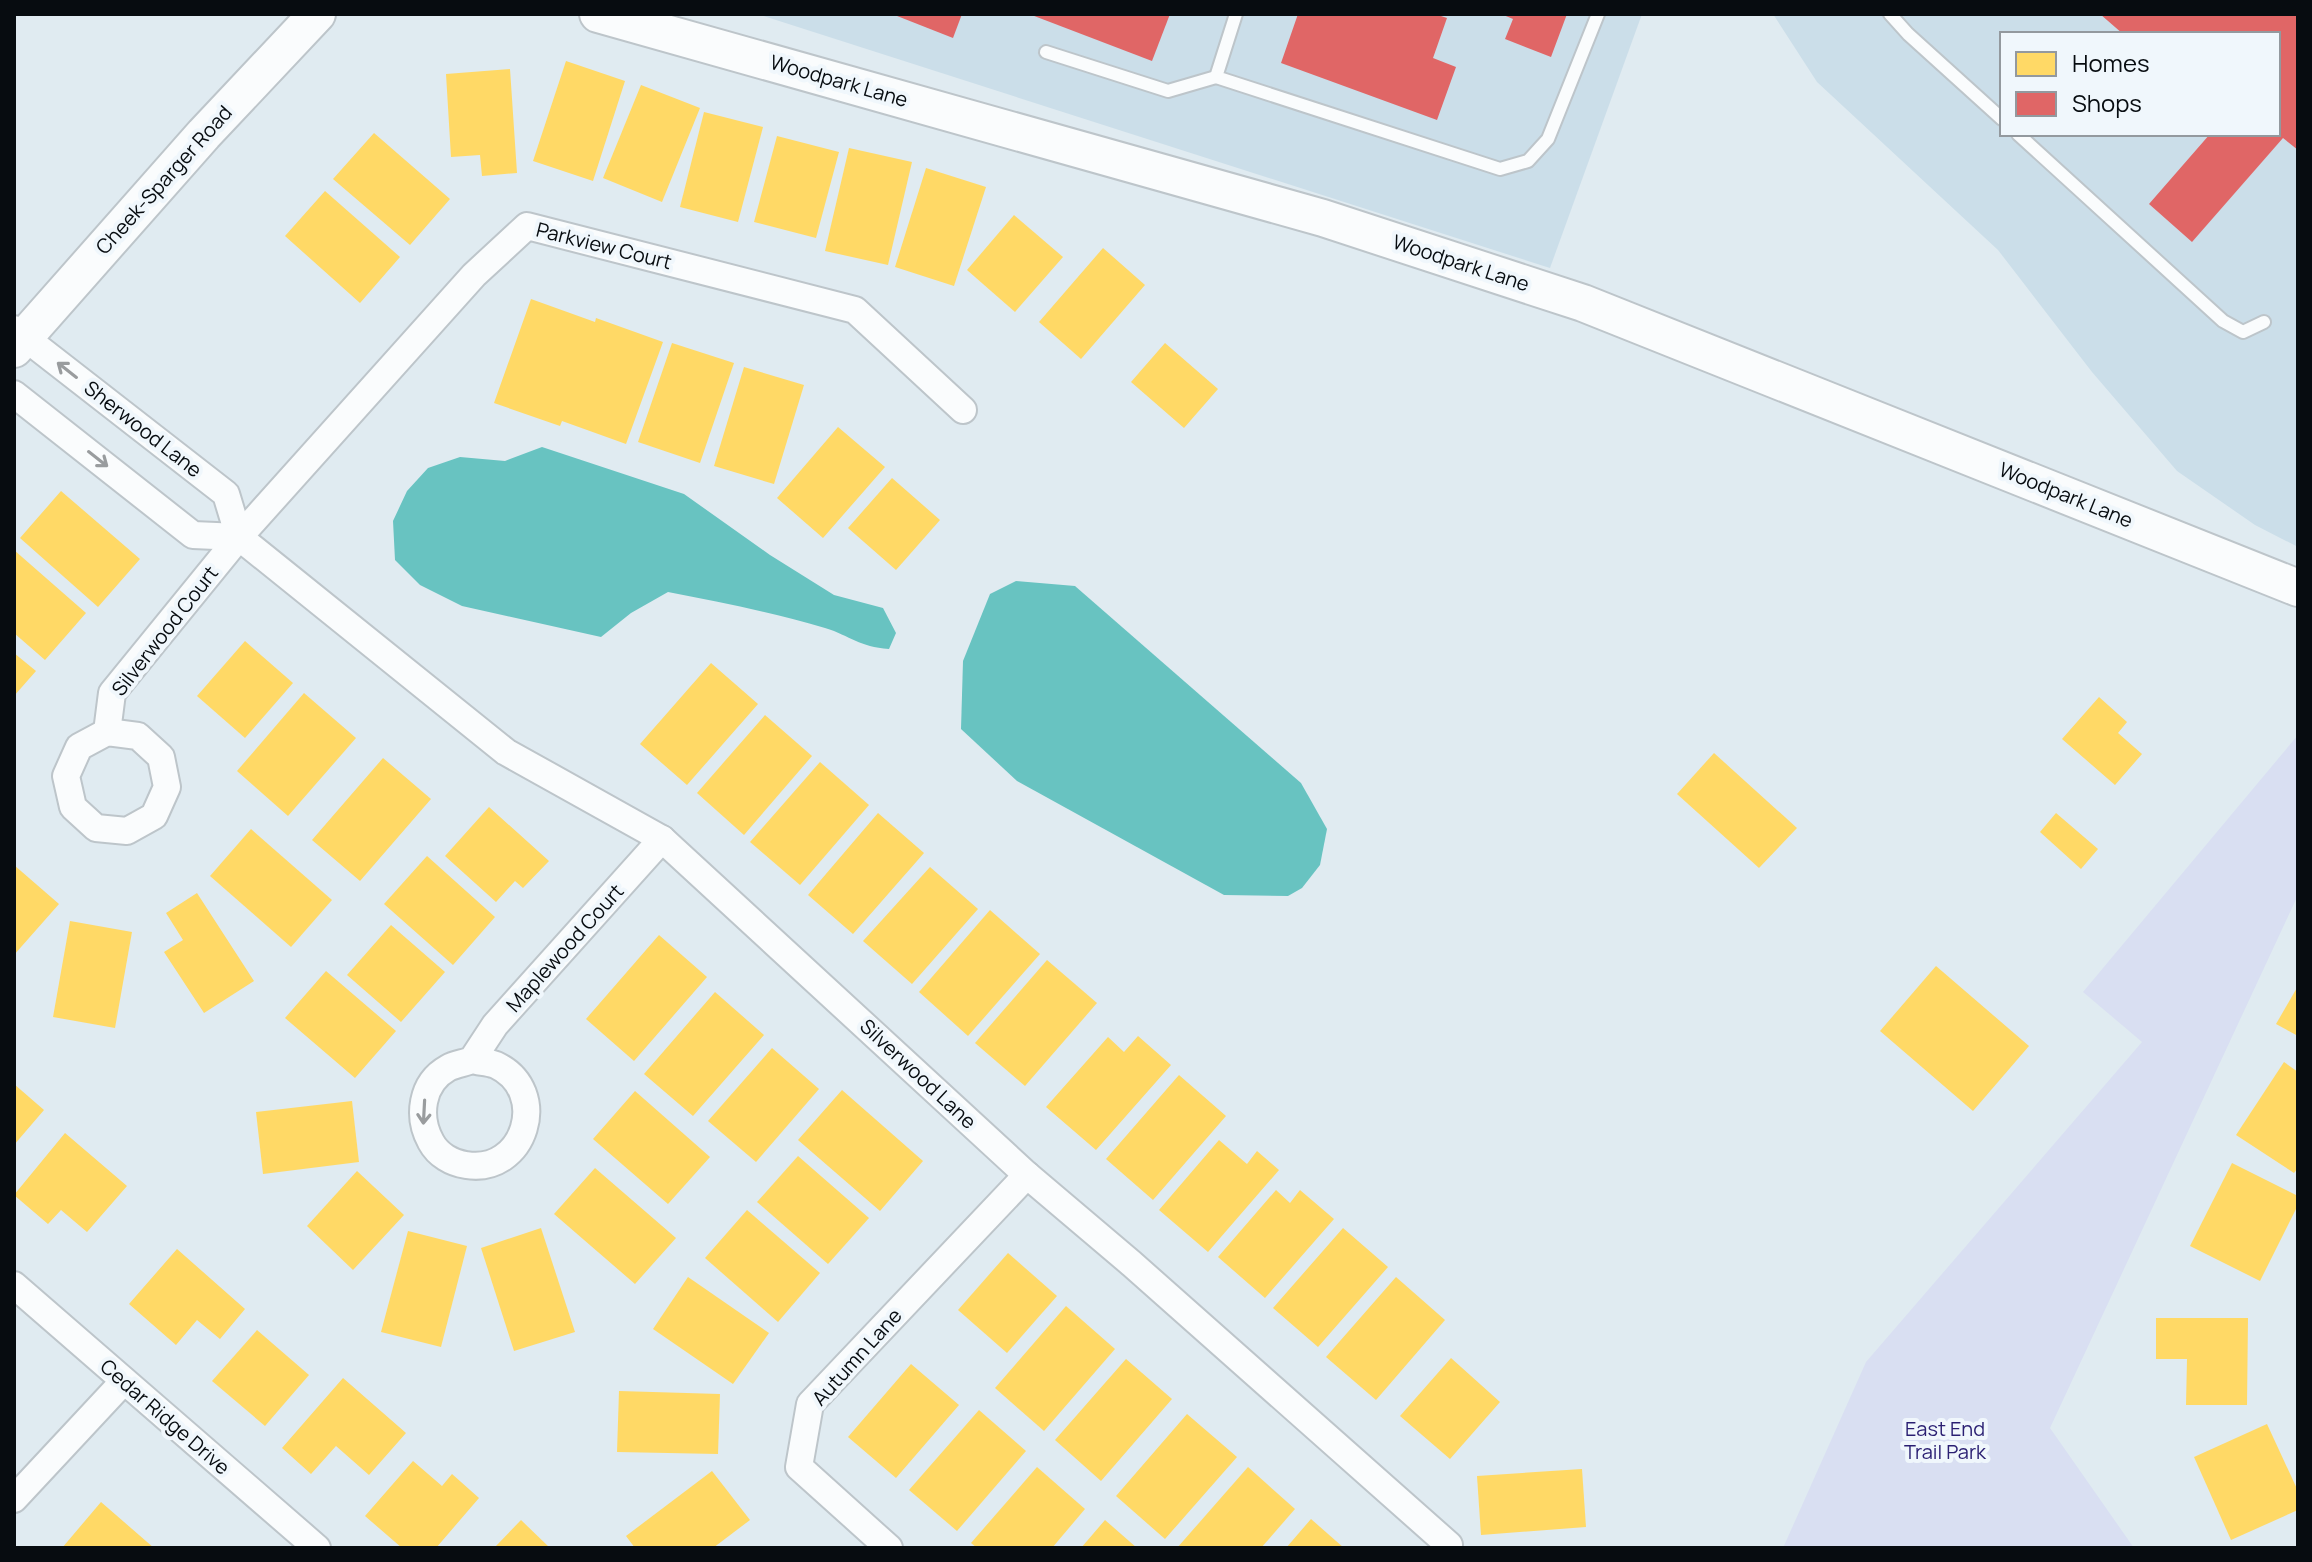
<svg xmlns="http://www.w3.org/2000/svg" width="2312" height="1562" font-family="Manrope,sans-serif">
	<rect width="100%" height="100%" fill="#e0ebf1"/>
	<!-- built -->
	<g fill="#cbdee9" fill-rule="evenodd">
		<polygon points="757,14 1642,14 1550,268"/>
		<path d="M 1773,14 L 2298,14 L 2298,547 L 2255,525 L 2177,471 L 2092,372 L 1998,250 L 1817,82 ZM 2002,34 L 2278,34 L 2278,134 L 2002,134 Z"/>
	</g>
	<!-- green -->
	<polygon fill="#d9dff2" points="2298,735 2298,895 2050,1428 2134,1548 1783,1548 1866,1362 2142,1042 2083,992"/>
	<!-- water -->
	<g fill="#68c3c1">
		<path d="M 542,447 L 684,494 L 770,555 L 834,595 L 883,608 L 896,633 L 889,649 C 859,647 851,636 825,628 C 774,613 721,602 668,592 L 631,613 L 601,637 L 462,606 L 420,585 L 395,560 L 393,521 L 407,491 L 428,468 L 460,457 L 505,461 Z"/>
		<polygon points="1016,581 1075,586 1301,783 1327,829 1320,865 1302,888 1288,896 1224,895 1017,781 961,729 963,661 990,594"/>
	</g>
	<!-- homes -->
	<g fill="#ffd966">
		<polygon points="566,61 625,81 593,181 533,161"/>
		<polygon points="510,69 517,173 482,176 480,155 451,157 446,74"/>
		<polygon points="641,85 700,108 662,202 603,178"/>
		<polygon points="704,112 763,127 738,222 680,207"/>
		<polygon points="374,133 450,199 410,245 333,179"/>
		<polygon points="777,136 839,152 816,238 754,222"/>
		<polygon points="849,148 912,162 888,265 825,251"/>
		<polygon points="926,168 986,187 954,286 895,267"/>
		<polygon points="325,191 400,257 360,303 285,236"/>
		<polygon points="1014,215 1063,257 1015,312 967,270"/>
		<polygon points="1103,248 1145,285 1081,359 1039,322"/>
		<polygon points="531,299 595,322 596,318 663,342 626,444 562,421 560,426 494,403"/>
		<polygon points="672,343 734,363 700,463 638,442"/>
		<polygon points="1165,343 1218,389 1184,428 1131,382"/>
		<polygon points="744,367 804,385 774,484 714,466"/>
		<polygon points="838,427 885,467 823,538 777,498"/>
		<polygon points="892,478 940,520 896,570 848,528"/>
		<polygon points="61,491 140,559 98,607 20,538"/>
		<polygon points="14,550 86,613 45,660 14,633"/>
		<polygon points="245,641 293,683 245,738 197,696"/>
		<polygon points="14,653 36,671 14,696"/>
		<polygon points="711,663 758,704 687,785 640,744"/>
		<polygon points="304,693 356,738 288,816 237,771"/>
		<polygon points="2099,697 2127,722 2118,733 2142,754 2115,785 2062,739"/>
		<polygon points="765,715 812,756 744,835 697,793"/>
		<polygon points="1714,753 1797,828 1759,868 1677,794"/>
		<polygon points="383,758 431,799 360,881 312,840"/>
		<polygon points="820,762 869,805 800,885 750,842"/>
		<polygon points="489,807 549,861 523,888 515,881 496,902 445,856"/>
		<polygon points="878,813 924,853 853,934 808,895"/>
		<polygon points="2056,813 2098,849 2081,869 2040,832"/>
		<polygon points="251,829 332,900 291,947 210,876"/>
		<polygon points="427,856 495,917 453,965 384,904"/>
		<polygon points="14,865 59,904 14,955"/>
		<polygon points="930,867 978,909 912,984 863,941"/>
		<polygon points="197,893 254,981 204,1013 164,952 183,940 166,913"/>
		<polygon points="990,910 1040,954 968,1036 919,992"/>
		<polygon points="70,921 132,932 115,1028 53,1017"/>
		<polygon points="391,925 445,972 401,1022 347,975"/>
		<polygon points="659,935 707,977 634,1061 586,1019"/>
		<polygon points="1047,960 1097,1003 1025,1086 975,1043"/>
		<polygon points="1936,966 2029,1046 1973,1111 1880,1031"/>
		<polygon points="326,971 396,1031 355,1078 285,1018"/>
		<polygon points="2298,986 2298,1036 2276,1024"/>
		<polygon points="715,992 764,1035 693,1116 644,1074"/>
		<polygon points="1138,1036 1171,1065 1096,1150 1046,1107 1108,1037 1124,1052"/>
		<polygon points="772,1048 819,1089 756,1162 708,1121"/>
		<polygon points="2284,1062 2298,1072 2298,1168 2294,1173 2236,1135"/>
		<polygon points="1179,1075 1226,1116 1153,1200 1106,1159"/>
		<polygon points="14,1084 44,1110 14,1145"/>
		<polygon points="842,1090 923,1161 880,1211 798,1140"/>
		<polygon points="635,1091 710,1157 668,1204 593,1139"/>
		<polygon points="352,1101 359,1162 263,1174 256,1112"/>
		<polygon points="65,1133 127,1186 87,1232 61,1210 48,1224 14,1195"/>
		<polygon points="1219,1140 1247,1164 1257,1151 1279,1170 1208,1252 1159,1210"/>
		<polygon points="798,1156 869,1218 828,1264 757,1202"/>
		<polygon points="2232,1163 2298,1196 2298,1205 2260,1281 2190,1246"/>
		<polygon points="595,1168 676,1238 635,1284 554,1214"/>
		<polygon points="357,1171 404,1215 353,1270 307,1226"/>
		<polygon points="1276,1190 1290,1203 1300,1190 1334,1219 1265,1298 1218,1257"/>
		<polygon points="747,1210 820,1273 778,1322 705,1258"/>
		<polygon points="541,1228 575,1332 514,1351 481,1248"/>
		<polygon points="1343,1228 1388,1267 1318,1347 1273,1308"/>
		<polygon points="408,1231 467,1246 441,1347 381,1332"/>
		<polygon points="177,1249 245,1309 220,1339 197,1320 176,1345 129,1304"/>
		<polygon points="1008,1253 1057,1296 1007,1353 958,1310"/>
		<polygon points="688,1277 769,1333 733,1384 653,1329"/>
		<polygon points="1396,1277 1445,1320 1376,1400 1326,1357"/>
		<polygon points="1066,1306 1115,1349 1044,1431 995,1388"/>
		<polygon points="2156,1318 2248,1318 2247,1405 2186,1405 2187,1359 2156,1359"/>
		<polygon points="257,1330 309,1375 265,1426 212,1381"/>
		<polygon points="1451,1358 1500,1402 1450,1459 1400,1416"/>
		<polygon points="1126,1359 1172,1399 1101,1481 1055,1440"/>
		<polygon points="911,1364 959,1405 896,1478 848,1437"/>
		<polygon points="343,1378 406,1433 369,1475 336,1446 311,1474 282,1448"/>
		<polygon points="619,1391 720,1394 718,1454 617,1452"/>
		<polygon points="979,1410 1026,1451 957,1531 909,1490"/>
		<polygon points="1187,1414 1237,1457 1165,1539 1116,1496"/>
		<polygon points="2267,1424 2298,1491 2298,1510 2231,1540 2194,1457"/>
		<polygon points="413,1461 442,1486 452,1474 479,1498 436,1548 402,1548 365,1516"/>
		<polygon points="1037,1467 1085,1509 1052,1548 977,1548 971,1543"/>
		<polygon points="1248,1467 1295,1509 1261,1548 1177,1548"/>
		<polygon points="1582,1469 1586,1527 1481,1535 1477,1476"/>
		<polygon points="712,1471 750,1520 713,1548 635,1548 626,1536"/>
		<polygon points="101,1502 154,1548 62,1548"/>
		<polygon points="1311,1519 1344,1548 1286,1548"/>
		<polygon points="521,1520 550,1548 494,1548"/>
		<polygon points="1105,1520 1137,1548 1081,1548"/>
	</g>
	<!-- shops -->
	<g fill="#e06666">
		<polygon points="892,14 962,14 953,38"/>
		<polygon points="1029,14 1170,14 1152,61"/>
		<polygon points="1298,14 1435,14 1447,18 1433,58 1456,67 1437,120 1281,63"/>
		<polygon points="1501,14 1567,14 1551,57 1505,39 1513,19"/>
		<polygon points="2100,14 2298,14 2298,150 2283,138 2192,242 2149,204 2210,134 2278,134 2278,34 2123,34"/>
	</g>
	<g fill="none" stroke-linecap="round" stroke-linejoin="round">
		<!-- lane casing -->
		<g stroke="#bdc5ca" stroke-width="16">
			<g id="lane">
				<polyline points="1236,14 1216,77 1500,169 1528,161 1548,139 1598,14"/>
				<polyline points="1890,14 1908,34 2002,119"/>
				<polyline points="1046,52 1168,91 1216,77"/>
				<polyline points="2018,134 2223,321 2243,332 2264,322"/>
			</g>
		</g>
		<!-- street casing -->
		<g stroke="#bdc5ca" stroke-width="30">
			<g id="street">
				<polyline points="14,329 226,494 239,537 506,752 662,839 1027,1175 1132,1264 1449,1545 1446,1548"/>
				<polyline points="14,394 193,535 239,537"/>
				<polyline points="107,732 112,693 239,537 474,275 527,226 855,310 963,410"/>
				<polygon points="107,732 138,736 161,757 167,787 154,816 127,831 96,828 73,807 66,776 79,747"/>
				<path d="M 472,1060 C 479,1062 489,1062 496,1065 C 551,1091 525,1175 466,1165 C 452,1163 438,1155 431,1142 C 417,1117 421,1083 448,1068 C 455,1064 465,1063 472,1060 L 495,1025 L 662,839"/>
				<polyline points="14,1285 317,1548"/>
				<polyline points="14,1499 124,1381"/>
				<polyline points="889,1548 799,1467 810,1404 1027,1175"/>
			</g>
		</g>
		<!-- secondary casing -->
		<g stroke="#bdc5ca" stroke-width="40">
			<g id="secondary">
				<polyline points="598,14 1323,218 1583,303 2298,588"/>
				<polyline points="14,349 204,134 317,14"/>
			</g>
		</g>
		<!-- lane -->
		<use href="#lane" stroke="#fafcfd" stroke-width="12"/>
		<!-- street -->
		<use href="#street" stroke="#fafcfd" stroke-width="26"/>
		<!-- secondary -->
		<use href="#secondary" stroke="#fafcfd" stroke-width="36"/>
	</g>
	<!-- one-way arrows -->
	<defs><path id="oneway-shaft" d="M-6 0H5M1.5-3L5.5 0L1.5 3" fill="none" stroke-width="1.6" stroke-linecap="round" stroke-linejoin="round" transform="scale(2)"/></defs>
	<g stroke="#999c9e">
		<use href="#oneway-shaft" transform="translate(67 370) rotate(-142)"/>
		<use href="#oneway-shaft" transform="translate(98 459) rotate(38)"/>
		<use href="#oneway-shaft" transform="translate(424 1112) rotate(93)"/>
	</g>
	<g text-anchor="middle" stroke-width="8" stroke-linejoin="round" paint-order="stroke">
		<!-- street labels -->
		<g font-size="20" fill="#070c10" stroke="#f0f7fc">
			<text transform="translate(839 81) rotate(16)" y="7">Woodpark Lane</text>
			<text transform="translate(164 180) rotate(-48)" y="7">Cheek-Sparger Road</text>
			<text transform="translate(604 246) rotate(14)" y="7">Parkview Court</text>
			<text transform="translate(1461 263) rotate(18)" y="7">Woodpark Lane</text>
			<text transform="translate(143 429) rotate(38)" y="7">Sherwood Lane</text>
			<text transform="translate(2066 495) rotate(22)" y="7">Woodpark Lane</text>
			<text transform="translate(165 631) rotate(-52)" y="7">Silverwood Court</text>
			<text transform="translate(565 948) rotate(-48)" y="7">Maplewood Court</text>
			<text transform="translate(918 1074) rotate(43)" y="7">Silverwood Lane</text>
			<text transform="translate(857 1357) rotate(-48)" y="7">Autumn Lane</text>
			<text transform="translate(165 1417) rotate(41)" y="7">Cedar Ridge Drive</text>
		</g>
		<!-- park labels -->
		<g font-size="20" fill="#2a1f72" stroke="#f0f7fc">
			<text x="1945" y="1436">East End<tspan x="1945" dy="23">Trail Park</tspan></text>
		</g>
	</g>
	<!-- border -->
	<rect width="2312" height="1562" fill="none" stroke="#070c10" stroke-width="32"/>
	<!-- legend -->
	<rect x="2000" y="32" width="280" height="104" fill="#f0f7fc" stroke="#93999e" stroke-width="2"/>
	<rect x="2016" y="52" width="40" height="24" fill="#ffd966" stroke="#93999e" stroke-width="2"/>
	<text x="2072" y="72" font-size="24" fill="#070c10">Homes</text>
	<rect x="2016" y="92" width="40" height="24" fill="#e06666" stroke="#93999e" stroke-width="2"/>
	<text x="2072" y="112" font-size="24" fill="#070c10">Shops</text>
</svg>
